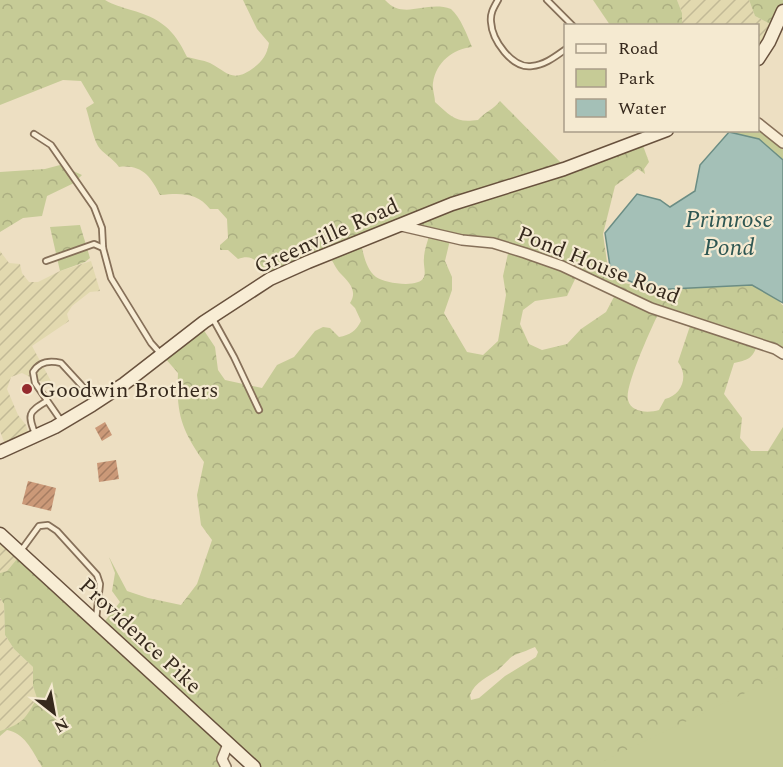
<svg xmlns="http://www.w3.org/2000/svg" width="783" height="767" font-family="Spectral,serif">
	<defs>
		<pattern id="farmland-furrows" width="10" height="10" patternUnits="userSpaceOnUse" patternTransform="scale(1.5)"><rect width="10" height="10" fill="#e2d9af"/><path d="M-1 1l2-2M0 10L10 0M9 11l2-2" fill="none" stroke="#c2ba96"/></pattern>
		<pattern id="forest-crowns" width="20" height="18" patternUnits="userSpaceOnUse" patternTransform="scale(1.5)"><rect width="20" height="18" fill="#c6cb96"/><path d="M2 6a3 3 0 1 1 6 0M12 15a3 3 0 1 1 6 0" fill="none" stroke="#abae81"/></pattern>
		<pattern id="building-hatch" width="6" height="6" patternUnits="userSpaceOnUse" patternTransform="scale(1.5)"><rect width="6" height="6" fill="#cb9978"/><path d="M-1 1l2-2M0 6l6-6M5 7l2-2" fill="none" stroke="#a67d62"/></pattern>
	</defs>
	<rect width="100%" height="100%" fill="#eddfc2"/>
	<!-- farmland -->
	<g fill="url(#farmland-furrows)">
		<polygon points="677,0 749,0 755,16 776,27 758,61 758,26 682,25 682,13"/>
		<polygon points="0,251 9,263 20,264 22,273 29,282 38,282 60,271 91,261 100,291 90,292 72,306 67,314 69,321 32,346 52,383 38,381 22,373 11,377 7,389 18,415 26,425 30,440 7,450 0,431"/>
		<polygon points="0,534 21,554 7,571 0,573"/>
		<polygon points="0,598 4,604 5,635 14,649 33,667 33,686 38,698 25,720 15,726 0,731"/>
	</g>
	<!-- forest -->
	<g fill="url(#forest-crowns)" fill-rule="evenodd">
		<path d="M 0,0 L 105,0 C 113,5 122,7 131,10 C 160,18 174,29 187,57 C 194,59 203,60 210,63 C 227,72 232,83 252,69 C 262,62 267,55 269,43 L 257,29 L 243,0 L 385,0 C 404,21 425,0 451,9 C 461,18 467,35 472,47 C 453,49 436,62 433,83 C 432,89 435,96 435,102 C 452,117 455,123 478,120 C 485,112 494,109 500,101 L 566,168 L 642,143 L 649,162 L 644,169 L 645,174 L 638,169 L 615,186 L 603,234 L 608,269 L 621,282 L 665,293 L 713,283 L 742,286 L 767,285 L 783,306 L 783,355 L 757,345 C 753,359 747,360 734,363 L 724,394 L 742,418 L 740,438 L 751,451 L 768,451 L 783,427 L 783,767 L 253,767 L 227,748 L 226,767 L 42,767 C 33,752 25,733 7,730 L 0,736 L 0,731 C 24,723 25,719 37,698 L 33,686 L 33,667 L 14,649 L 5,635 L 4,604 L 0,598 L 0,573 L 7,571 L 21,554 L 101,626 L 120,602 L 112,591 L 115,573 L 109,557 L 127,591 L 148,598 L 181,605 L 197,584 L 212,540 L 201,525 L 197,495 L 204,462 C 181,429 176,413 178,373 L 164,357 L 201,326 L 215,347 L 218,370 L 225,380 L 262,388 L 277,365 L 294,357 L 315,331 L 323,327 L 330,328 L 339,337 C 350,335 356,331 361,321 L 355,308 L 350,303 C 358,291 349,282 340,273 C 336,269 333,261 329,256 L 269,280 C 260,267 256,252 238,259 L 228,250 L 220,250 L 220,245 L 228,238 L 227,219 L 218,209 L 210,209 C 197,192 180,193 160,195 C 151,177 142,164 119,167 C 113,158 102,153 98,146 C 92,135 90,120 86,108 L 94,103 L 81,81 L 63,80 L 0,105 ZM 401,226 L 429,236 C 427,243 424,251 424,258 C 423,264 426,272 424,277 C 419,289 384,283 376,277 C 366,269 364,256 361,244 ZM 450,240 L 509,249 L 503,276 L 506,295 L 498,341 L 483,355 L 467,352 L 444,313 L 452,290 L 452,277 L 445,261 ZM 577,275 L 616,293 L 606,312 L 581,329 L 567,344 L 542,350 L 529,344 L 520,324 L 523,310 L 535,301 L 567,296 ZM 659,312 L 691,323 L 678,362 C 689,376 682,395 665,399 L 659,410 C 649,413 631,413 628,400 C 624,387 652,327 659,312 ZM 535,647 L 538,652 L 536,657 L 505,676 L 479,698 L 471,700 L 470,695 C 475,682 488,677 498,670 C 504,665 510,656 517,654 C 523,652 528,650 535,647 Z"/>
		<polygon points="593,0 677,0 682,13 682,25 610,25"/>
		<polygon points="749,0 783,0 783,19 776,27 755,16"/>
		<polygon points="758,123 783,142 783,170 746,145 731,131 758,130"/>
		<polygon points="60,165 82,175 74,183 47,196 42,216 23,218 0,232 0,172 45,169"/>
		<polygon points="80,225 90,258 85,262 60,271 50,227"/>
	</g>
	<!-- park -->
	<polygon fill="#c6cb96" points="783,675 783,767 591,767"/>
	<!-- water -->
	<polygon fill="#a4c0b7" stroke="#6b8d84" stroke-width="1.5" points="729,132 759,139 783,160 783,303 752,285 650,290 611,273 605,233 637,194 660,200 670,207 695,191 700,165"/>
	<!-- building -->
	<g fill="url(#building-hatch)">
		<polygon points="105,422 112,435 102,441 95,428"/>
		<polygon points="116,460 119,479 99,482 97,463"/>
		<polygon points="28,481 56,488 51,511 22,504"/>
	</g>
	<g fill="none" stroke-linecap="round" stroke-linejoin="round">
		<!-- service casing -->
		<g stroke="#867059" stroke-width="8">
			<g id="service">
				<path d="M 498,0 C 494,7 490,13 491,22 C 492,40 512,69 532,66 C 545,65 556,56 566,49"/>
				<polyline points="547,0 573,26"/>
				<polyline points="34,134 51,145 94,207 102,228 103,248 111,278 151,343 160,353"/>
				<polyline points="46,261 94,244 103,248"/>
				<polyline points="213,319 234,357 259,410"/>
				<path d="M 62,422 L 35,383 L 33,372 C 39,362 49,360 61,363 L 95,400"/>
				<path d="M 36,436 C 27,414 28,412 47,401"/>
				<polyline points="20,552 39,526 48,525 57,531 97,575 100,584 96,619"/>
			</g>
		</g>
		<!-- minor casing -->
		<g stroke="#867059" stroke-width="12">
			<g id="minor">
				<polyline points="758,123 783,143"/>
				<polyline points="397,225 462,240 493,243 525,253 562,266 651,308 775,349 783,354"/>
				<polyline points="226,767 222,759 228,744"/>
			</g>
		</g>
		<!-- secondary casing -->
		<g stroke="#68513d" stroke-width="15">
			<g id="secondary">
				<polyline points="758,59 769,42 783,11"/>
				<polyline points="0,452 55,427 92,405 124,384 204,322 270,279 308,262 452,204 564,169 667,130"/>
				<polyline points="0,534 254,767"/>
			</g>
		</g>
		<!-- service -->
		<use href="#service" stroke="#f8edd5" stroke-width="4.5"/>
		<!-- minor -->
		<use href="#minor" stroke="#f8edd5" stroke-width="9"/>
		<!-- secondary -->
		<use href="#secondary" stroke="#f8edd5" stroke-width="12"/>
	</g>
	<!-- markers -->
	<circle fill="#942b2e" stroke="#f5ead1" stroke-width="2" cx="27" cy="389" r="6"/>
	<g text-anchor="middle" stroke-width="4.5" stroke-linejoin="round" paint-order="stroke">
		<!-- street labels -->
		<g font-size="22" fill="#36291d" stroke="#f5ead1">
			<text transform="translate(326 235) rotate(-24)" y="8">Greenville Road</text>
			<text transform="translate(599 264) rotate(22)" y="8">Pond House Road</text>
			<text transform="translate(141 635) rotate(43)" y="8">Providence Pike</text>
		</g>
		<!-- poi labels -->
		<g font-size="22" fill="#36291d" stroke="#f5ead1" text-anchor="start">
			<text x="39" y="397">Goodwin Brothers</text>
		</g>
		<!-- water labels -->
		<g font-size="24" font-style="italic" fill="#2d5652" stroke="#f5ead1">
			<text x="729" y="227">Primrose<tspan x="729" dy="28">Pond</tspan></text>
		</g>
	</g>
	<!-- legend -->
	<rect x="564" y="24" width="195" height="108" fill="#f5ead1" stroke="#a99d89" stroke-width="1.5"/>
	<rect x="576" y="44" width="30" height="9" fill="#f8edd5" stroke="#a99d89" stroke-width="1.5"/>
	<text x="618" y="54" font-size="18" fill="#36291d">Road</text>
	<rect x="576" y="69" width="30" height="18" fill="#c6cb96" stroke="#a99d89" stroke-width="1.5"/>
	<text x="618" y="84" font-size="18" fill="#36291d">Park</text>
	<rect x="576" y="99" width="30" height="18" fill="#a4c0b7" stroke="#a99d89" stroke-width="1.5"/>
	<text x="618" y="114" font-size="18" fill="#36291d">Water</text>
	<!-- north arrow -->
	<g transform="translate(54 713) rotate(149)" stroke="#f5ead1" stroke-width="4.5" paint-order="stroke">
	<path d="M0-4.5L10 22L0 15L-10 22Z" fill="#36291d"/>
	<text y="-9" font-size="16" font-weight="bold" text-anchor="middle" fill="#36291d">N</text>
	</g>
</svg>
